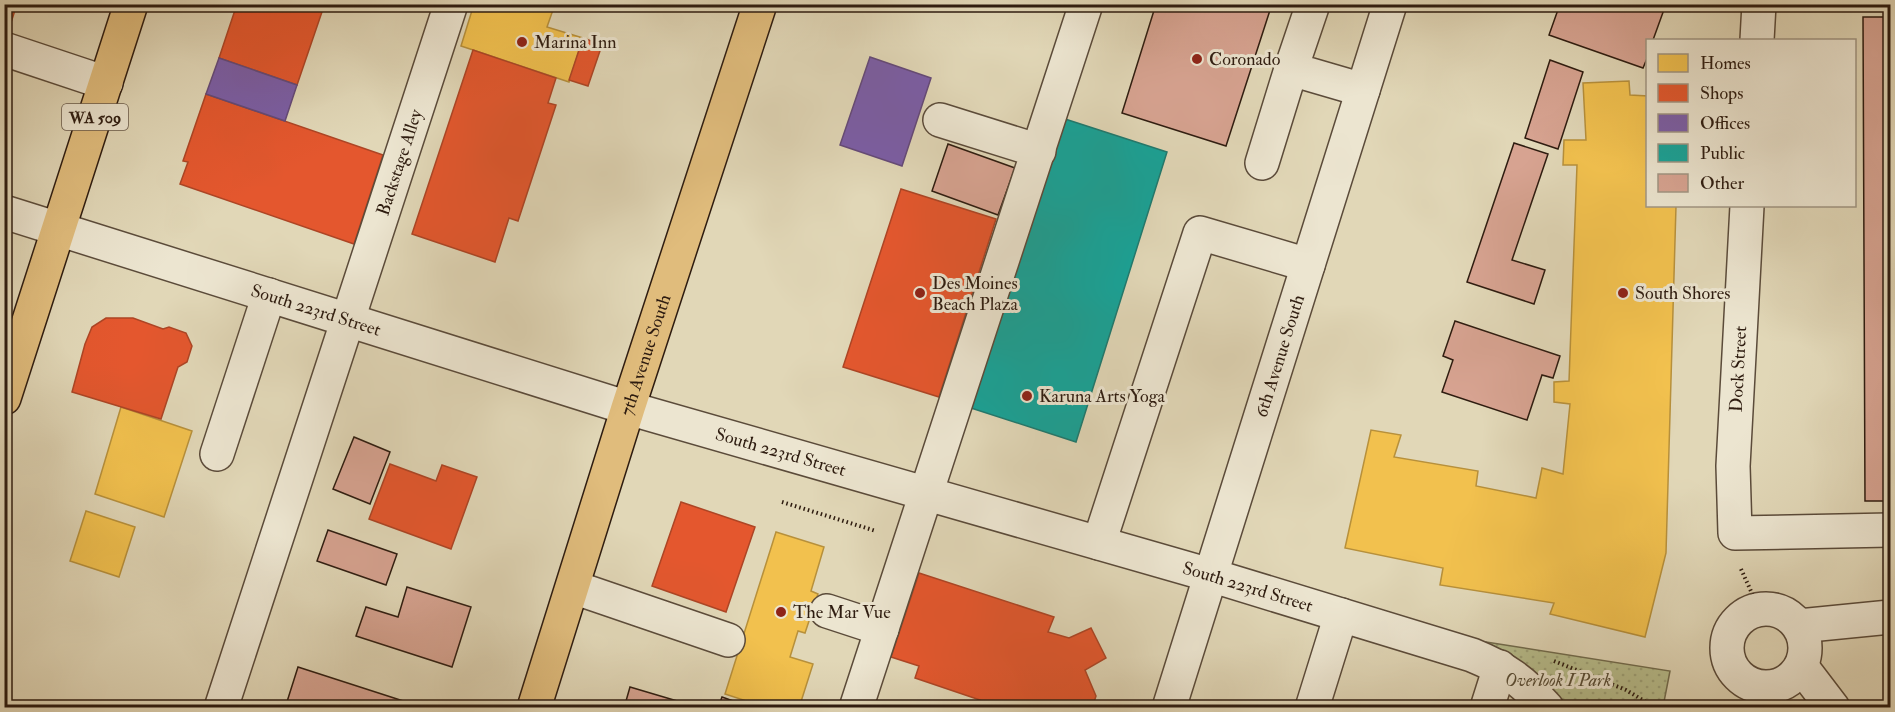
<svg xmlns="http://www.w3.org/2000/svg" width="1895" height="712" font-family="'IM FELL Double Pica',serif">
	<defs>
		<pattern id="green-dots" width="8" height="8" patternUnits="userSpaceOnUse" patternTransform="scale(1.5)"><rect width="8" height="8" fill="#b7bd8c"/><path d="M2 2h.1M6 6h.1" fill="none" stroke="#9ea278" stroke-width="1.8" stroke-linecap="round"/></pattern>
	</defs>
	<rect width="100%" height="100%" fill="#e1d7b7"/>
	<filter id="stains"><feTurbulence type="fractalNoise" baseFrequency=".00333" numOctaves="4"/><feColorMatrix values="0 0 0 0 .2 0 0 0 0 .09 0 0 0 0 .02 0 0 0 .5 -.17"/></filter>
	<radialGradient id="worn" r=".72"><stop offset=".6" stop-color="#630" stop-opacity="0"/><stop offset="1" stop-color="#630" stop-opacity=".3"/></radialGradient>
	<!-- green -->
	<polygon fill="url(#green-dots)" stroke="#726c4e" stroke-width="1.5" points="1486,642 1670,671 1663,707 1547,707 1472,655"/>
	<!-- homes -->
	<g fill="#f2c14e" stroke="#b7903b" stroke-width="1.5">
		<polygon points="474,4 555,4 547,27 583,38 569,82 461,46"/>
		<polygon points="1629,81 1630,95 1648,96 1648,206 1676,206 1666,553 1645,637 1550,614 1554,603 1440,585 1443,568 1345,548 1371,430 1401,435 1394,457 1478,471 1476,486 1536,498 1542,468 1563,474 1570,404 1554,402 1554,382 1569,381 1577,165 1563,165 1564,140 1586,140 1583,83"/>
		<polygon points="121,407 192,431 164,517 95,494"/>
		<polygon points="86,511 135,527 119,577 70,561"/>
		<polygon points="776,532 824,547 811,591 818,594 805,633 798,631 790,657 813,664 799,708 768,708 725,694"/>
	</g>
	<!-- shops -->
	<g fill="#e4572e" stroke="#ad4525" stroke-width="1.5">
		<polygon points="4,4 17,4 7,35 4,35"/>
		<polygon points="237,4 324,6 297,85 219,58"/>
		<polygon points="583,38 602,45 588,86 569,80"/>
		<polygon points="473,50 556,78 548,103 556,105 518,221 509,218 495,262 412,234"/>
		<polygon points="206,94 383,155 354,244 180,184 188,162 183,161"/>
		<polygon points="901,189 996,219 939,397 843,367"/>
		<polygon points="106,318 133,318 163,329 169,327 186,333 192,346 187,362 178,367 161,419 72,392 85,344 92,327"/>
		<polygon points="390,464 436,481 442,465 477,477 451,549 369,519"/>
		<polygon points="681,502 755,527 726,612 652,586"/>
		<polygon points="919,573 1054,617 1048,632 1069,638 1091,628 1106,658 1085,670 1096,696 1092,708 978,708 980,700 915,678 919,666 891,657"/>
	</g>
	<!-- offices -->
	<g fill="#7b5ea7" stroke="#644a7a" stroke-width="1.5">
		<polygon points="870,57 931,78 902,166 840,145"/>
		<polygon points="219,58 297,85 285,121 206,94"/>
	</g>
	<!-- public -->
	<polygon fill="#17a398" stroke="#1e7a6f" stroke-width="1.5" points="1062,118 1167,152 1076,442 971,408"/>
	<!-- building -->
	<g fill="#d7a391" stroke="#2e1c10" stroke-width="1.5">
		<polygon points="1156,4 1272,4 1226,146 1122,113"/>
		<polygon points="1560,4 1666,4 1653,40 1648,40 1648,56 1643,68 1549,35"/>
		<polygon points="1863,17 1890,17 1890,501 1865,501"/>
		<polygon points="1550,60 1583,72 1558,149 1525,138"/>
		<polygon points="1514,143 1548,154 1512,260 1545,270 1534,304 1467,282"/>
		<polygon points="948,144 1015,168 998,215 932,191"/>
		<polygon points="1455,321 1560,356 1553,378 1542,375 1527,420 1442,392 1453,360 1443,356"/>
		<polygon points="354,437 390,452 370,504 333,489"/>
		<polygon points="328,530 397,554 386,585 317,561"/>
		<polygon points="407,587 471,607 452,667 356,636 366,607 398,617"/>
		<polygon points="298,667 425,708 285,708"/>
		<polygon points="630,687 684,703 682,708 624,708"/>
		<polygon points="722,697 753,708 718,708"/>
	</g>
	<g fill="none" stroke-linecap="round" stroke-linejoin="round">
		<!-- minor casing -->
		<g stroke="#5b4b3a" stroke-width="36">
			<g id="minor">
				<polyline points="1313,4 1291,69 1363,90"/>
				<polyline points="1757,40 1759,4"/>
				<polyline points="4,49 106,83"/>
				<polyline points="940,120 1039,151"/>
				<polyline points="1262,163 1291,69"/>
				<polyline points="1747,206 1733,466 1735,533 1890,530"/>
				<path id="s1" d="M 4,212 L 628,408 L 1210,575 L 1472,655 C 1506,669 1522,680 1547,708"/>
				<polyline points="217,454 269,295"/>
				<polyline points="1099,543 1200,233 1308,265"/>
				<polyline points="573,587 728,640"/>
				<circle cx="1766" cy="648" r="39"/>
				<polyline points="827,611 882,629"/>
				<polyline points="1799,626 1890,617"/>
				<polyline points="1801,666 1833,708"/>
				<path id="s2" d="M 221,708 L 451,4"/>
				<polyline points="856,708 1086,4"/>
				<path id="s3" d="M 1169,708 L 1390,4"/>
				<polyline points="1312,708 1341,615"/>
				<polyline points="1487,708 1500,667"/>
			</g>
		</g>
		<!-- major casing -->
		<g stroke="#2e1c10" stroke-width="36">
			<g id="major">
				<polyline points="4,398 131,4"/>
				<path id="s4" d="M 534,708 L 628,408 L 760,4"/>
			</g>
		</g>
		<!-- path -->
		<g stroke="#2e1c10" stroke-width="4" stroke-dasharray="1.5 3" stroke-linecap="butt">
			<polyline points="782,502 876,531"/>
			<polyline points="1741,569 1759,609"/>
			<polyline points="1554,661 1626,690 1646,702 1645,708"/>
		</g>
		<!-- minor -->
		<use href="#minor" stroke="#ece5d0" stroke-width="33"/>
		<!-- major -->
		<use href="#major" stroke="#e0bc7c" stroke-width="33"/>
	</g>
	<!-- markers -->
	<g fill="#8f2418" stroke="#ece5d0" stroke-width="2">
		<circle cx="522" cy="42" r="6"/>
		<circle cx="1197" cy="59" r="6"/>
		<circle cx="920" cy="293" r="6"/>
		<circle cx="1623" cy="293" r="6"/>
		<circle cx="1027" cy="396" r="6"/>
		<circle cx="781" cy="612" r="6"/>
	</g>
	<g text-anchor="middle" stroke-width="6" stroke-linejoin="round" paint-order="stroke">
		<!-- shield labels -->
		<rect fill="#ece5d0" stroke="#67584a" stroke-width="1.5" x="62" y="104" width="66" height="26" rx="4.5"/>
		<g font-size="16" font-weight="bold" fill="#2e1c10">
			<text x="95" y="123">WA 509</text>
		</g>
		<!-- poi labels -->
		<g font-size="18" fill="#2e1c10" stroke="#ece5d0" text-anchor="start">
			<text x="534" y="48">Marina Inn</text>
			<text x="1209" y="65">Coronado</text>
			<text x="932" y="289">Des Moines<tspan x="932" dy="21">Beach Plaza</tspan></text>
			<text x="1635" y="299">South Shores</text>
			<text x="1039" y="402">Karuna Arts Yoga</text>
			<text x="793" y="618">The Mar Vue</text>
		</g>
		<!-- street labels -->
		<g font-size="18" fill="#2e1c10" stroke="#ece5d0">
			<text dy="6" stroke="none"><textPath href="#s2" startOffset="574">Backstage Alley</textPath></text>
			<text dy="6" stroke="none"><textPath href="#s1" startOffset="327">South 223rd Street</textPath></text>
			<text dy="6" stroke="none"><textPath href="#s4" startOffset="370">7th Avenue South</textPath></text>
			<text dy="6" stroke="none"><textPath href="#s3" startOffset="369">6th Avenue South</textPath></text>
			<text transform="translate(1738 369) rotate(-87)" y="6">Dock Street</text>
			<text dy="6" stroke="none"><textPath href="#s1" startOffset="813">South 223rd Street</textPath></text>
			<text dy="6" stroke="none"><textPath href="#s1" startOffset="1299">South 223rd Street</textPath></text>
		</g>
		<!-- park labels -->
		<g font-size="18" font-style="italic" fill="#574c35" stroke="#ece5d0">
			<text x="1558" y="686">Overlook I Park</text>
		</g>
	</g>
	<!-- margin -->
	<rect width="1895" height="712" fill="none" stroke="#e1d7b7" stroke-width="24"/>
	<rect x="6" y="6" width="1883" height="700" fill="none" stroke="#2e1c10" stroke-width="3"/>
	<rect x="12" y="12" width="1871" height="688" fill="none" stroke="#2e1c10" stroke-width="1.5"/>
	<!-- legend -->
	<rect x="1646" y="39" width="210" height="168" fill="#ece5d0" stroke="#a09583" stroke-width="1.5"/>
	<rect x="1658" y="54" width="30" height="18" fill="#f2c14e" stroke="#a09583" stroke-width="1.5"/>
	<text x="1700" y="69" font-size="18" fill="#2e1c10">Homes</text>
	<rect x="1658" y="84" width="30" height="18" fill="#e4572e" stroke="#a09583" stroke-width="1.5"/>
	<text x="1700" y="99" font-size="18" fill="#2e1c10">Shops</text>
	<rect x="1658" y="114" width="30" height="18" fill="#7b5ea7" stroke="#a09583" stroke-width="1.5"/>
	<text x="1700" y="129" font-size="18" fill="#2e1c10">Offices</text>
	<rect x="1658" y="144" width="30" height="18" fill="#17a398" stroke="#a09583" stroke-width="1.5"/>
	<text x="1700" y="159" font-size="18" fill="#2e1c10">Public</text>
	<rect x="1658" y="174" width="30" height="18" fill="#d7a391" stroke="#a09583" stroke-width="1.5"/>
	<text x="1700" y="189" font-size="18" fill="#2e1c10">Other</text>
	<rect width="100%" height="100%" filter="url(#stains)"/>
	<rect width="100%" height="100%" fill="url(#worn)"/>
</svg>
